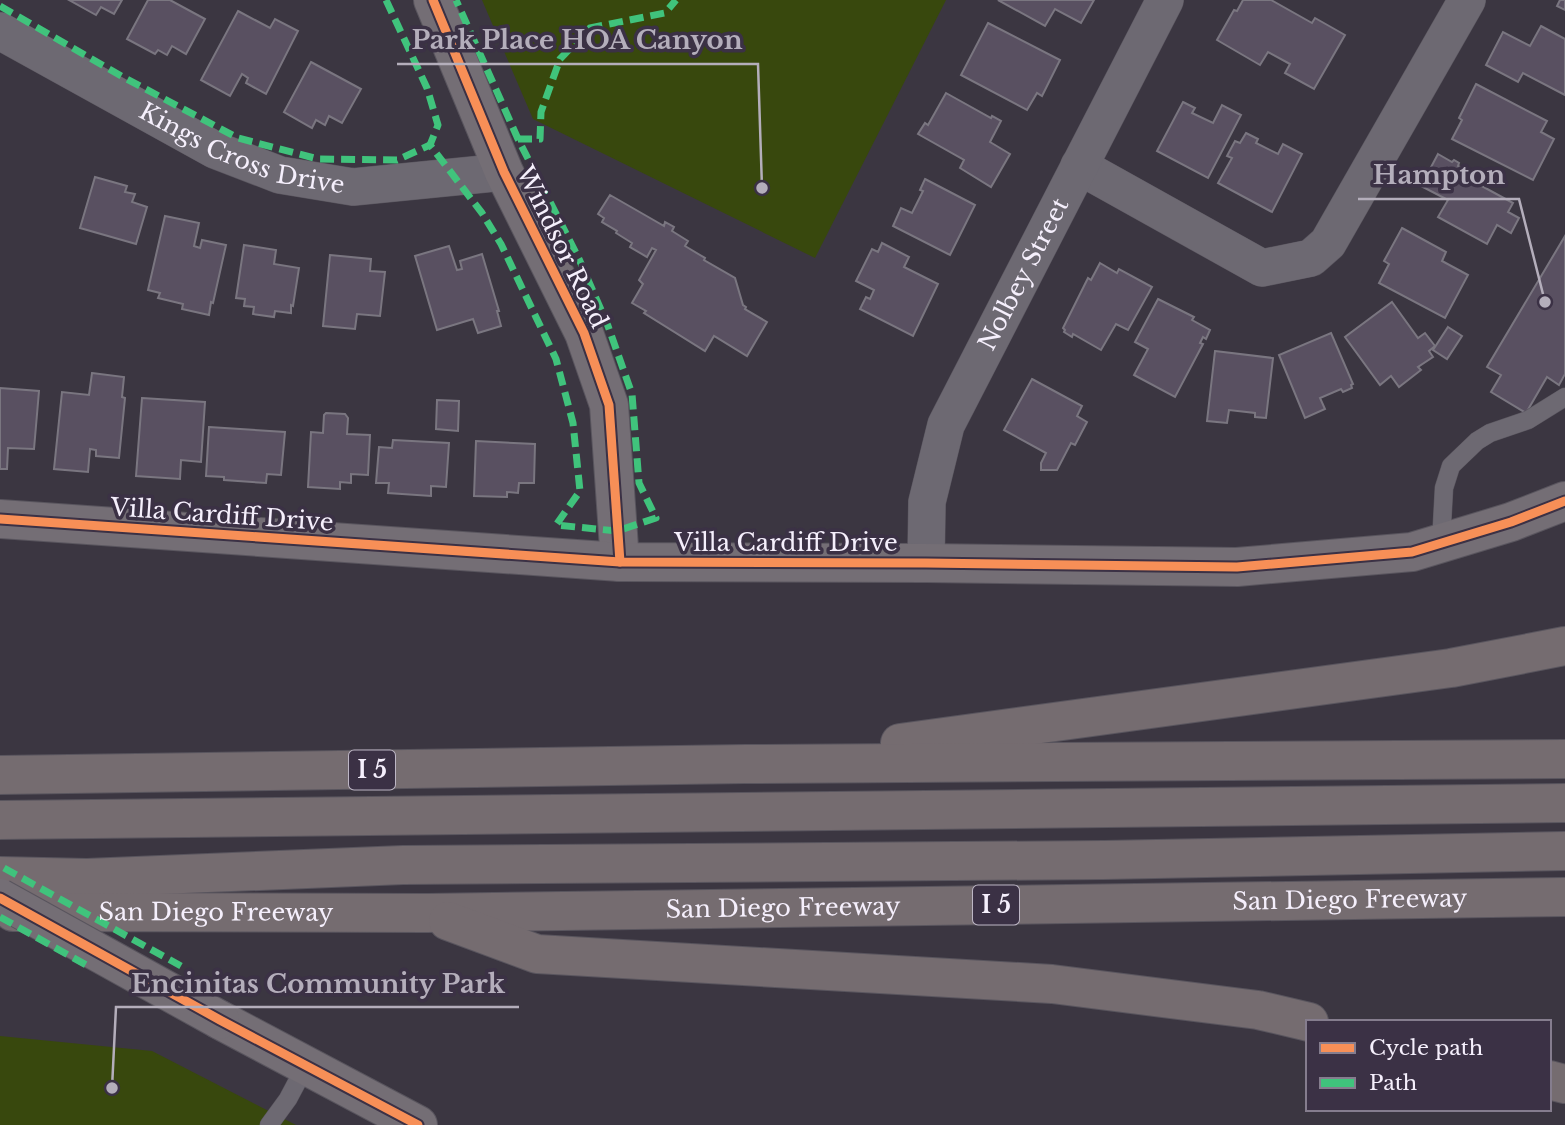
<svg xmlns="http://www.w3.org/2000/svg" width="1565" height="1125" font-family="'Libre Baskerville',serif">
	<rect width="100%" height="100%" fill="#3b3641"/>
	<!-- green -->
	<g fill="#38480d">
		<polygon points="482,0 946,0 815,258 533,119"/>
		<polygon points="0,1036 152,1051 296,1125 0,1125"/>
	</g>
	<!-- building -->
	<g fill="#595061" stroke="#7a7680" stroke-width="2">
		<polygon points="69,0 122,0 114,14 101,7 96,15"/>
		<polygon points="148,0 170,0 205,19 186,54 172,46 167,55 158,50 155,54 127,39"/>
		<polygon points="998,0 1094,0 1081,23 1055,9 1045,26"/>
		<polygon points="1243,0 1271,0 1312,23 1315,18 1345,35 1314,89 1285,73 1290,64 1268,52 1260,65 1217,40 1234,10 1237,11"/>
		<polygon points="1560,0 1565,0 1565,10 1557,6"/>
		<polygon points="238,11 270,28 275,19 298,31 266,94 246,83 248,78 242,74 230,96 201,80"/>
		<polygon points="988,23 1060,60 1042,96 1037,93 1027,110 961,75"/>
		<polygon points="1541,26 1565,39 1565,95 1523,73 1518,82 1486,65 1503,32 1530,46"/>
		<polygon points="311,62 361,89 342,123 329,116 325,125 316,120 312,128 284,112"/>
		<polygon points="1476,84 1547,121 1541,132 1554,139 1533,180 1452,139 1462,120 1459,118"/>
		<polygon points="946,93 991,118 992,116 1001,121 990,142 1010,154 991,187 960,168 964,160 918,134 925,123 928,125"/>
		<polygon points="1183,102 1195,108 1192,113 1213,123 1222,105 1241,115 1208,178 1157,151"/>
		<polygon points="1246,133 1258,139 1256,143 1278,154 1283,144 1302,154 1272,212 1218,183 1232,158 1227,156 1235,141 1240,143"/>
		<polygon points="1438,154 1452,162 1454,160 1459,163 1458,166 1470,172 1467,178 1513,203 1508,212 1519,218 1511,233 1497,225 1487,244 1438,217 1448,200 1421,186"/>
		<polygon points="95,177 127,186 125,192 135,194 132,202 147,207 136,244 80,228"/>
		<polygon points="925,179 975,205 950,255 893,226 901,208 912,213 923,191 920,190"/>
		<polygon points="610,195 664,226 665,222 674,227 672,231 688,241 685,246 705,258 704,260 735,278 743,305 746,307 745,309 767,322 747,356 714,336 705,351 644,313 646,311 632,303 643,284 639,280 656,250 652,248 647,257 630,247 632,243 616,233 617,231 602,222 604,218 598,214"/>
		<polygon points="165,216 199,223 194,246 200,248 202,240 226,245 213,303 211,302 209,315 182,309 183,304 158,298 160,293 148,290"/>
		<polygon points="1402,228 1446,252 1442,261 1468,275 1445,318 1379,283 1389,264 1384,261"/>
		<polygon points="1565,236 1565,374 1559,385 1547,377 1526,413 1491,392 1501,375 1487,367"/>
		<polygon points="882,243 909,257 904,267 938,284 913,336 860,309 866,297 870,299 874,290 856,281 872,249 878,252"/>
		<polygon points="244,245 276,250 274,264 299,268 293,306 291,305 291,313 275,311 274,317 253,314 254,307 244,306 245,299 236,298"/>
		<polygon points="449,246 457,270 462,269 460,261 482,254 499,311 497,311 501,326 478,333 473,319 437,330 415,256"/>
		<polygon points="330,255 371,259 370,271 385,272 380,316 357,314 355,329 323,326"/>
		<polygon points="1100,263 1117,273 1119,269 1152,287 1128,330 1116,324 1101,350 1073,334 1072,337 1064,332 1065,330 1063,328 1088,278 1091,280"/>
		<polygon points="1158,299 1194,317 1192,320 1210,330 1206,339 1203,337 1200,343 1203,344 1175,397 1134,375 1148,349 1135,342"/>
		<polygon points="1392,302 1418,338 1425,333 1435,346 1429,351 1433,357 1418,367 1421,370 1399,387 1391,376 1380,385 1345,337"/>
		<polygon points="1448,327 1462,336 1447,359 1433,350"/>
		<polygon points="1331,333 1353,384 1351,385 1352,388 1343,392 1341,389 1320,398 1325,409 1305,418 1279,355"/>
		<polygon points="1215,351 1273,358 1266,418 1255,417 1255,413 1229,410 1227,423 1207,421"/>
		<polygon points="92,373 124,377 122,397 125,398 119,458 96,456 96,450 90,449 88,472 54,469 62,392 89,395"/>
		<polygon points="1032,379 1082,406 1077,416 1087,422 1075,445 1071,443 1057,470 1041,470 1041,463 1046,453 1004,430"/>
		<polygon points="0,388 39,391 34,449 8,448 7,469 0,469"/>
		<polygon points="142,398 205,402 201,462 181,460 180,479 136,476"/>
		<polygon points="437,400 459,401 458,431 436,429"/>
		<polygon points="326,413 345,414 348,418 347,434 370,435 368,475 351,474 351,483 340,482 340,489 308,487 311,432 323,433 324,415"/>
		<polygon points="209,427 285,432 281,475 267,474 266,483 224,480 224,477 206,476"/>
		<polygon points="393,440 449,443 446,487 431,486 431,496 388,493 389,483 376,483 379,447 392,448"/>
		<polygon points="476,441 535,444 534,483 519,483 518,493 507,492 507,497 474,496"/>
	</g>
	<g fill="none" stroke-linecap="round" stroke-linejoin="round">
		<!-- lane casing -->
		<g stroke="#59555e" stroke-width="19">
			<g id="lane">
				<polyline points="1441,543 1444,488 1451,466 1477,441 1490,433 1528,420 1565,397"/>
				<polyline points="269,1125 288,1099 306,1065"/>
			</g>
		</g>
		<!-- street casing -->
		<g stroke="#59555e" stroke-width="38">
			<g id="street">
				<path id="s1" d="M 0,31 L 215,150 L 280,175 L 353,187 L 504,172"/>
				<polyline points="1079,166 1262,268 1311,258 1328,243 1467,0"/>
				<path id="s2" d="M 926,563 L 927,502 L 946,425 L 1165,0"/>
			</g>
		</g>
		<!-- secondary casing -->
		<g stroke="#59555e" stroke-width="40">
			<g id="secondary">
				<polyline points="433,0 504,172 584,333 609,405 620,562"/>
				<polyline points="0,519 620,562 926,563 1237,567 1412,552 1511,522 1565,501"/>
				<polyline points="220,1020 418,1125"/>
			</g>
		</g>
		<!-- highway casing -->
		<g stroke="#59555e" stroke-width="40">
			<g id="highway">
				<polyline points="900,743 1451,668 1565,646"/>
				<polyline points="0,775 745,764 1565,759"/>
				<polyline points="0,820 1565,803"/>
				<polyline points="0,876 87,878 403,865 1104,860 1565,851"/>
				<path id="s3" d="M 13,912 L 427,913 L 1565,897"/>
				<polyline points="448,921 537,954 1052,984 1258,1010 1309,1022"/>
				<polyline points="1549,1080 1565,1084"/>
			</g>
		</g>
		<!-- lane -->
		<use href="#lane" stroke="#6d6972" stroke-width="18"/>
		<!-- street -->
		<use href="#street" stroke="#6d6972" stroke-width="37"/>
		<!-- secondary -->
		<use href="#secondary" stroke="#746e75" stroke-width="38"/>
		<!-- highway -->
		<use href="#highway" stroke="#756c70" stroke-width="38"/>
		<!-- secondary-bridge casing -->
		<g stroke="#59555e" stroke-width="40" stroke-linecap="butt">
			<polyline id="secondary-bridge" points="0,898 220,1020"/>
		</g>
		<!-- secondary-bridge -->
		<use href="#secondary-bridge" stroke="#746e75" stroke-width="38"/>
		<!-- quiet -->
		<g stroke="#40c37c" stroke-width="7" stroke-dasharray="14 7" stroke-linecap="butt">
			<polyline points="386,0 427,88 438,125 430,145 482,213 501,244 556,359 573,423 580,491 556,525 617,531 656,518 639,483 632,394 608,326 579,259 518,139 456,0"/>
			<polyline points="0,6 123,77 238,138 318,159 397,160 430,145"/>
			<polyline points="518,139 540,139 541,112 560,59 590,28 665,13 676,0"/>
			<polyline points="4,868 181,966"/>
			<polyline points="0,917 88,966"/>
		</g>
		<!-- cycleway casing -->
		<g stroke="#3b3145" stroke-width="13">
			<g id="cycleway">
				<polyline points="433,0 504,172 584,333 609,405 620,562"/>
				<polyline points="0,519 620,562 926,563 1237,567 1412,552 1511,522 1565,501"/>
				<polyline points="0,898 220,1020 418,1125"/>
			</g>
		</g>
		<!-- cycleway -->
		<use href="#cycleway" stroke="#f78f57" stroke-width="9"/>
	</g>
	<g text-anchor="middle" stroke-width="7" stroke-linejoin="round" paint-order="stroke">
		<!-- shield labels -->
		<g fill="#3b3145" stroke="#bdb6c5" stroke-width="2">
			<rect x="349" y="750.5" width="46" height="39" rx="5"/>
			<rect x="973" y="885.5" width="46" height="39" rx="5"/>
		</g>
		<g font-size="23" font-weight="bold" fill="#f5effc">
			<text x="372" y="778">I 5</text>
			<text x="996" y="913">I 5</text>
		</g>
		<!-- street labels -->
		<g font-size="24" fill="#f5effc" stroke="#3b3145">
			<text dy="8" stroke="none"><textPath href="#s1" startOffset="271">Kings Cross Drive</textPath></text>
			<text transform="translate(562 247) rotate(64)" y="8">Windsor Road</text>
			<text dy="8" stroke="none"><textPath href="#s2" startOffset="310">Nolbey Street</textPath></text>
			<text transform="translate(222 515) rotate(4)" y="8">Villa Cardiff Drive</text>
			<text x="786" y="551">Villa Cardiff Drive</text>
			<text dy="8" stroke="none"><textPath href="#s3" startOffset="1337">San Diego Freeway</textPath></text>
			<text dy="8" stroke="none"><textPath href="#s3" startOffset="770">San Diego Freeway</textPath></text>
			<text dy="8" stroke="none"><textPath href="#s3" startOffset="203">San Diego Freeway</textPath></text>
		</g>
	</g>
	<!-- callouts -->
	<path fill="none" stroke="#b4aebb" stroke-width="2.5" d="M762 188L758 64H397M1545 302L1519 199H1358M112 1088L116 1007H519"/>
	<g fill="#b4aebb" stroke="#3b3145" stroke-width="2.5">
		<circle cx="762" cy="188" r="7"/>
		<circle cx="1545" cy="302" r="7"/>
		<circle cx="112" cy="1088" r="7"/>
	</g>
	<g font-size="26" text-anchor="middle" font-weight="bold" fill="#b4aebb" stroke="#3b3145" stroke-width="7" stroke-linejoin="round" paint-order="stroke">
		<text x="577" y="49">Park Place HOA Canyon</text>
		<text x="1439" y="184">Hampton</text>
		<text x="318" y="993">Encinitas Community Park</text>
	</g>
	<!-- legend -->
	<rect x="1306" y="1020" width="245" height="91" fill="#3b3145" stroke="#857d8e" stroke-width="2"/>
	<rect x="1320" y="1043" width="35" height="10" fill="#f78f57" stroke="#857d8e" stroke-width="2"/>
	<text x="1369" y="1055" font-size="21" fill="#f5effc">Cycle path</text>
	<rect x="1320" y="1078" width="35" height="10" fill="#40c37c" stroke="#857d8e" stroke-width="2"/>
	<text x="1369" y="1090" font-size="21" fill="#f5effc">Path</text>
</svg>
